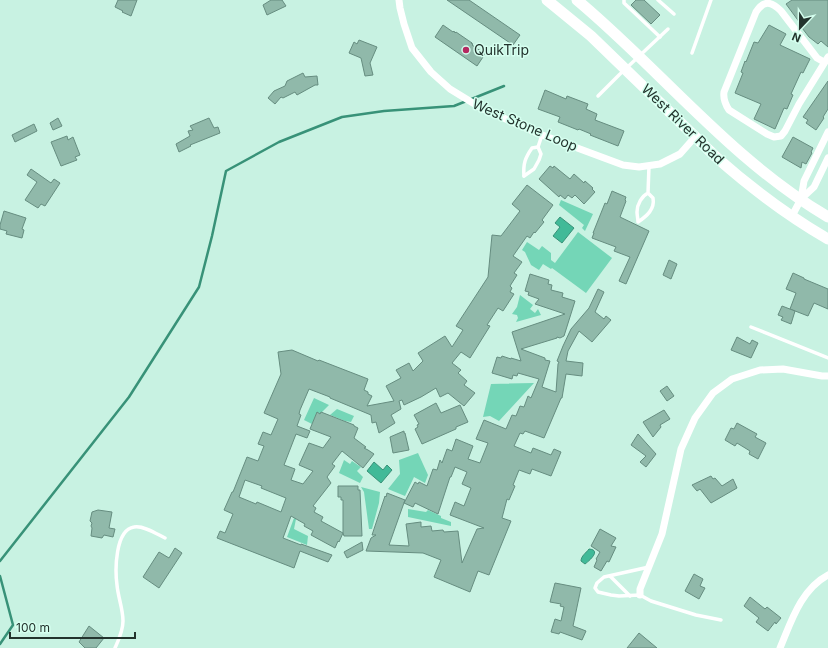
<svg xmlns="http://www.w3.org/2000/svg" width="828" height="648" font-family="Inter,sans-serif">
	<rect width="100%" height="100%" fill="#c8f2e2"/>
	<!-- green -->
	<g fill="#74d6b7">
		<polygon points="561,200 593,214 585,231 582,228 584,225 559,205"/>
		<polygon points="578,232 612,258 586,293 552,268 551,269 543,264 539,270 531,265 525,252 522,250 527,242 539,250 542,246 551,253 551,260 555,263"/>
		<polygon points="520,295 533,305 530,309 535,313 538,309 541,315 516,322 518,318 517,315 512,314 517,307"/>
		<polygon points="534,383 499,421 490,416 483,417 491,384"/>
		<polygon points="314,398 329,405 322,412 321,412 320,414 317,413 312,424 304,420"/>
		<polygon points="337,409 354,416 351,422 345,421 330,415"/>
		<polygon points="418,453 428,475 425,483 414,477 405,496 388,489 400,474 399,460"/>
		<polygon points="344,460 350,464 352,461 361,467 357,471 363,477 360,483 339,473"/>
		<polygon points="361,487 380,492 379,503 372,529 369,529 364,492"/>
		<polygon points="408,509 426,512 428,510 441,516 441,518 451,522 451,526 408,517"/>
		<polygon points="294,518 296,519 294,529 308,536 307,545 287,537"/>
	</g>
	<!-- water -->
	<g fill="#41ba98" stroke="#389278">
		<polygon points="560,217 574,228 562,243 553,236 560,227 555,223"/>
		<polygon points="374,462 383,470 387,465 392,470 381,483 367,471"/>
		<path d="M 589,549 C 602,550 589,561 585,564 L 581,561 C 581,556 586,553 589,549 Z"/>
	</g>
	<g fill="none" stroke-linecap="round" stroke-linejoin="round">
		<!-- stream -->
		<g stroke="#389278" stroke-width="2.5">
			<polyline points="0,561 129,397 199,287 212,236 226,171 279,142 342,117 384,111 454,106 504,86"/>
			<polyline points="0,576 13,625 0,644"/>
		</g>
	</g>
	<!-- building -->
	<g fill="#90b9aa" stroke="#668d80" fill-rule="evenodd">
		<polygon points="118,0 137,0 131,16 122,12 123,11 115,7"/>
		<polygon points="271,0 282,0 286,6 267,15 263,5"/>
		<polygon points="447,0 469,0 520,35 513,45"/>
		<polygon points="636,0 644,0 660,15 651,24 631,5"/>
		<polygon points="792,0 828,0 828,47 821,41 818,44 809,37 799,24 800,23 786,4"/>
		<polygon points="443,25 453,32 454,31 455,33 456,32 472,43 471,43 473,44 472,45 485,54 477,66 435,37"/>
		<polygon points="769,25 786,34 780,45 810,59 803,73 801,72 791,94 793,95 787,109 784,108 775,129 754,119 761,104 735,93 743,73 741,72 745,61 746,62 754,42 758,43"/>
		<polygon points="359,40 377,47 370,63 373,75 365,76 361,58 349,53 354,42 357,44"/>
		<polygon points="303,73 305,77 317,76 318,85 315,85 297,95 295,92 283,98 281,97 275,104 268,98 274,91 285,86 287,81"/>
		<polygon points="828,81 828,109 823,117 824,118 816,130 806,123 808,120 803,117"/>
		<polygon points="545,90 566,99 567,96 588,104 586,109 597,114 595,120 624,131 618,146 590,135 591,134 579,129 578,130 558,122 560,117 538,109"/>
		<polygon points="58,118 62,126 53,130 50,123"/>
		<polygon points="209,118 214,128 218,127 220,133 190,145 191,146 179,152 176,144 190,136 188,131 193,130 190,126"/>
		<polygon points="34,124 37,131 15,142 12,135"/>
		<polygon points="67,136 68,140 73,137 80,155 75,157 77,160 61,166 51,142"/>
		<polygon points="793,137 813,148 811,152 812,153 806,164 802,162 801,168 782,157"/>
		<polygon points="550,166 553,168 554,166 570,179 574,174 584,183 585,181 593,188 592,189 595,192 584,204 575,195 572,198 568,195 565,199 560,195 559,197 539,179"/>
		<polygon points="31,169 51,183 54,179 60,183 45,206 41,204 38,208 25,200 37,182 27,175"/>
		<path d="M 527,185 L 553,205 L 542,220 L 544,222 L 535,233 L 534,232 L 530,238 L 527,236 L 513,256 L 522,262 L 514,273 L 517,275 L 510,286 L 512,288 L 510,292 L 514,294 L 503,311 L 498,308 L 487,325 L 490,326 L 470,358 L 461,352 L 452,363 L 461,370 L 458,373 L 467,381 L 464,385 L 475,393 L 464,406 L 448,393 L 440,397 L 436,388 L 421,397 L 404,405 L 402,400 L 399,401 L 401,409 L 391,415 L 395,423 L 379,433 L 376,422 L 372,423 L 371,415 L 330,398 L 330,397 L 309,389 L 300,410 L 299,414 L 301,415 L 297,426 L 310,431 L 307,438 L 296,434 L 284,465 L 295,469 L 291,480 L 303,484 L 313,471 L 299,465 L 309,443 L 323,448 L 331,437 L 310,429 L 317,412 L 320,414 L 321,412 L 354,425 L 354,426 L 358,428 L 354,438 L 366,447 L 364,448 L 368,450 L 374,454 L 363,468 L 342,451 L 332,464 L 335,466 L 327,477 L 331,483 L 313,506 L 316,508 L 314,512 L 323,517 L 321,521 L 343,533 L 343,500 L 341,500 L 341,497 L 338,497 L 338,486 L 358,486 L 358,490 L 360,490 L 362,536 L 344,536 L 343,533 L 339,542 L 338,541 L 335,548 L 311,535 L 313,531 L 304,526 L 305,524 L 291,516 L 283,538 L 301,545 L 301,544 L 332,555 L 328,562 L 300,551 L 294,568 L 217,538 L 220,531 L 225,533 L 233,514 L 224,510 L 232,492 L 233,492 L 247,457 L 258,461 L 264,446 L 258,444 L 263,432 L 271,435 L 278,419 L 264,413 L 281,374 L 278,352 L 292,350 L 318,361 L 319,360 L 368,379 L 364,390 L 368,392 L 368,394 L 372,396 L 367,406 L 394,401 L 386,386 L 401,378 L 396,370 L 409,363 L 413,371 L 423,361 L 418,353 L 445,336 L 452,347 L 463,330 L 456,326 L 488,277 L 492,235 L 501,236 L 520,211 L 512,204 ZM 245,480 L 262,486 L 261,488 L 286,498 L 281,512 L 257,502 L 256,504 L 239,497 Z"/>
		<polygon points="612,191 626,197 625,200 626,201 620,217 649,231 626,284 619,281 630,257 614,251 616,247 592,238 594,233 593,233 605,203 607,204"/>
		<polygon points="4,211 26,218 22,229 24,230 22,238 6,234 7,231 0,229 0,225"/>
		<polygon points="669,260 677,264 671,279 663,275"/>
		<polygon points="793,273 804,278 804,279 828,289 828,309 814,303 808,316 790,309 796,293 786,289"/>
		<polygon points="530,274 549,280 548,284 552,285 551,290 563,293 562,297 575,301 564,336 560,338 557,337 557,338 521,349 545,358 545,360 550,361 542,387 556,392 558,364 559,362 557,361 563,346 571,329 589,308 598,289 604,292 595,312 604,319 606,316 611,320 592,342 579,331 568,351 566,361 583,363 582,376 566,374 562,398 561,398 544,438 525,431 523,434 520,433 514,446 531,453 533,448 551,455 554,449 561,452 551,476 532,469 530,474 519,470 513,485 515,486 509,500 507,499 502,518 511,521 489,575 478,571 470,592 434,577 441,560 423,553 366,551 371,538 376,535 372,535 385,496 386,497 387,493 405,500 389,545 409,546 406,524 421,522 421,527 431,526 432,531 443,530 444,532 458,531 462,563 477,529 484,528 450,515 455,502 464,506 471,488 462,484 467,472 455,467 451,477 450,477 438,514 415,503 413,507 404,503 415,482 418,484 419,482 427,486 433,469 437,470 440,460 442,463 447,449 452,451 456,439 473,446 468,459 480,463 488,443 476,439 484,420 506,429 512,415 516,416 520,406 524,407 528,396 531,398 539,379 518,373 517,376 513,375 512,379 492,373 497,357 501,358 502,356 511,359 511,358 521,361 512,332 565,314 535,304 539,299 528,295 529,292 525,291"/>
		<polygon points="782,306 795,311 791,324 781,320 783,317 778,315"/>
		<polygon points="737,337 750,344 752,340 758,343 751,358 731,350"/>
		<polygon points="667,386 674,396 667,401 660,391"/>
		<polygon points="436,403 441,413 460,405 468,422 456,427 456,429 422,444 415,429 418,427 417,425 419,424 414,415"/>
		<polygon points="664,410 670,419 660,425 661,427 653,437 643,422"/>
		<polygon points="737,423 757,434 755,437 766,443 758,459 749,454 750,451 737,443 735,446 725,440 731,428 734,429"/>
		<polygon points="404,431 404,433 405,433 409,450 393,453 390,437"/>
		<polygon points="638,434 656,454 646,467 640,462 646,456 631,445"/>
		<polygon points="711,476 713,479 715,478 722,486 733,479 737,488 711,503 700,489 697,491 692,485"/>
		<polygon points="98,510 112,512 109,528 115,529 113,537 104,535 102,538 91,536 92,528 91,526 92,523 90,521 92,512"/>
		<polygon points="600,529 616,538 611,546 616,547 609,562 607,561 601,571 594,567 597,560 596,559 600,552 591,546"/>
		<polygon points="362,542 363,550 347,558 344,552"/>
		<polygon points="175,548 182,553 159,588 143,577 159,552 169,558"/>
		<polygon points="694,574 703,579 700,586 705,588 699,599 685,591"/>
		<polygon points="555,583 581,588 573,626 586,631 582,640 560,632 559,634 551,632 555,619 561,621 564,607 560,606 561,604 550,602"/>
		<polygon points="750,597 765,609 767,607 781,618 776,624 775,622 768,631 756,622 759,618 744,606"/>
		<polygon points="89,626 104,638 96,648 85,648 79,642"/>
		<polygon points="639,633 657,648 627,648"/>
	</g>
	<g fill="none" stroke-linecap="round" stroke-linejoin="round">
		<!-- lane -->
		<g stroke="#fff" stroke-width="3.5">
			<polyline points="624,0 624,3 660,37"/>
			<polyline points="658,0 674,14"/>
			<polyline points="692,53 711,0"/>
			<polyline points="598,96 619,75 668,29"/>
			<polyline points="524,176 534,169 539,160 541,154 538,147 542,135"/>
			<path d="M 524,176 C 523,164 525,158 532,148 L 538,147"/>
			<path d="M 648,193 C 642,196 637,204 637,212 C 637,215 638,219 638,222 C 647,216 655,209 653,198 L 648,193 L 649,166"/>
			<polyline points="751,327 828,358"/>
			<polyline points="649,567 604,577 597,583 595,588 598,592 611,595 619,596 640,595 651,601 696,615 721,620"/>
			<polyline points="610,576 630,596"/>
			<path d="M 115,648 C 119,639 123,631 123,621 C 123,609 118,597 117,585 C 115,570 115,530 134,527 C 143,525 157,534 165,538"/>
		</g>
		<!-- street -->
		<g stroke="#fff" stroke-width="7">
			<polyline points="399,0 400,8 404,24 412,48 431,72 450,89 481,108 537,133 623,165 639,167 660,164 680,154 695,137"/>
			<path d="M 824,62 L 817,58 L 781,11 C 771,1 764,0 756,12 L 724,92 C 723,99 725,104 729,110 L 767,134 L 774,137 L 781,136 L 785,131 L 799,104 L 828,57"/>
			<polyline points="801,199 814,187 828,158"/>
			<polyline points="792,216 801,199 804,181 828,132"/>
			<polyline points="640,595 640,589 662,534 681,449 695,418 713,393 732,379 760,370 783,369 822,376 828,376"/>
			<path d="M 780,648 C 791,622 801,589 828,575"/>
		</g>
		<!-- primary -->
		<g stroke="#fff" stroke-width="11">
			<path d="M 547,0 L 591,36 L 716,157 C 751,188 788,216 828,239"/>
			<path d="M 577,0 C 662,71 731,160 828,217"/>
		</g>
	</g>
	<!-- markers -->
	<circle fill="#b52860" stroke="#d5ffef" stroke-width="1.5" cx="466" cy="50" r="4"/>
	<g text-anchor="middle" stroke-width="3" stroke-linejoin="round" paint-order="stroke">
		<!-- poi labels -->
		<g font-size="14" fill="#23332d" stroke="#d5ffef" text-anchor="start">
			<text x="474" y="55">QuikTrip</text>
		</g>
		<!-- street labels -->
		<g font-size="14" fill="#23332d" stroke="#d5ffef">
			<text transform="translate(683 124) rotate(44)" y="5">West River Road</text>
			<text transform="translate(525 125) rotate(23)" y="5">West Stone Loop</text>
		</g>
	</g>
	<!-- north arrow -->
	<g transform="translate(800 28) rotate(202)" stroke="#d5ffef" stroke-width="3" paint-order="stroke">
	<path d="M0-3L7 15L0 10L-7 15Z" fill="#23332d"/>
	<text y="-6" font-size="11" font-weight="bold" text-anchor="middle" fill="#23332d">N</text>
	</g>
	<!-- scale -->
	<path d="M10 632v6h125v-6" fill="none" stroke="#23332d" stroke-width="2"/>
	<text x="16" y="632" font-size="12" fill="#23332d" stroke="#d5ffef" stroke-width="3" paint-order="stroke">100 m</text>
</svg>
